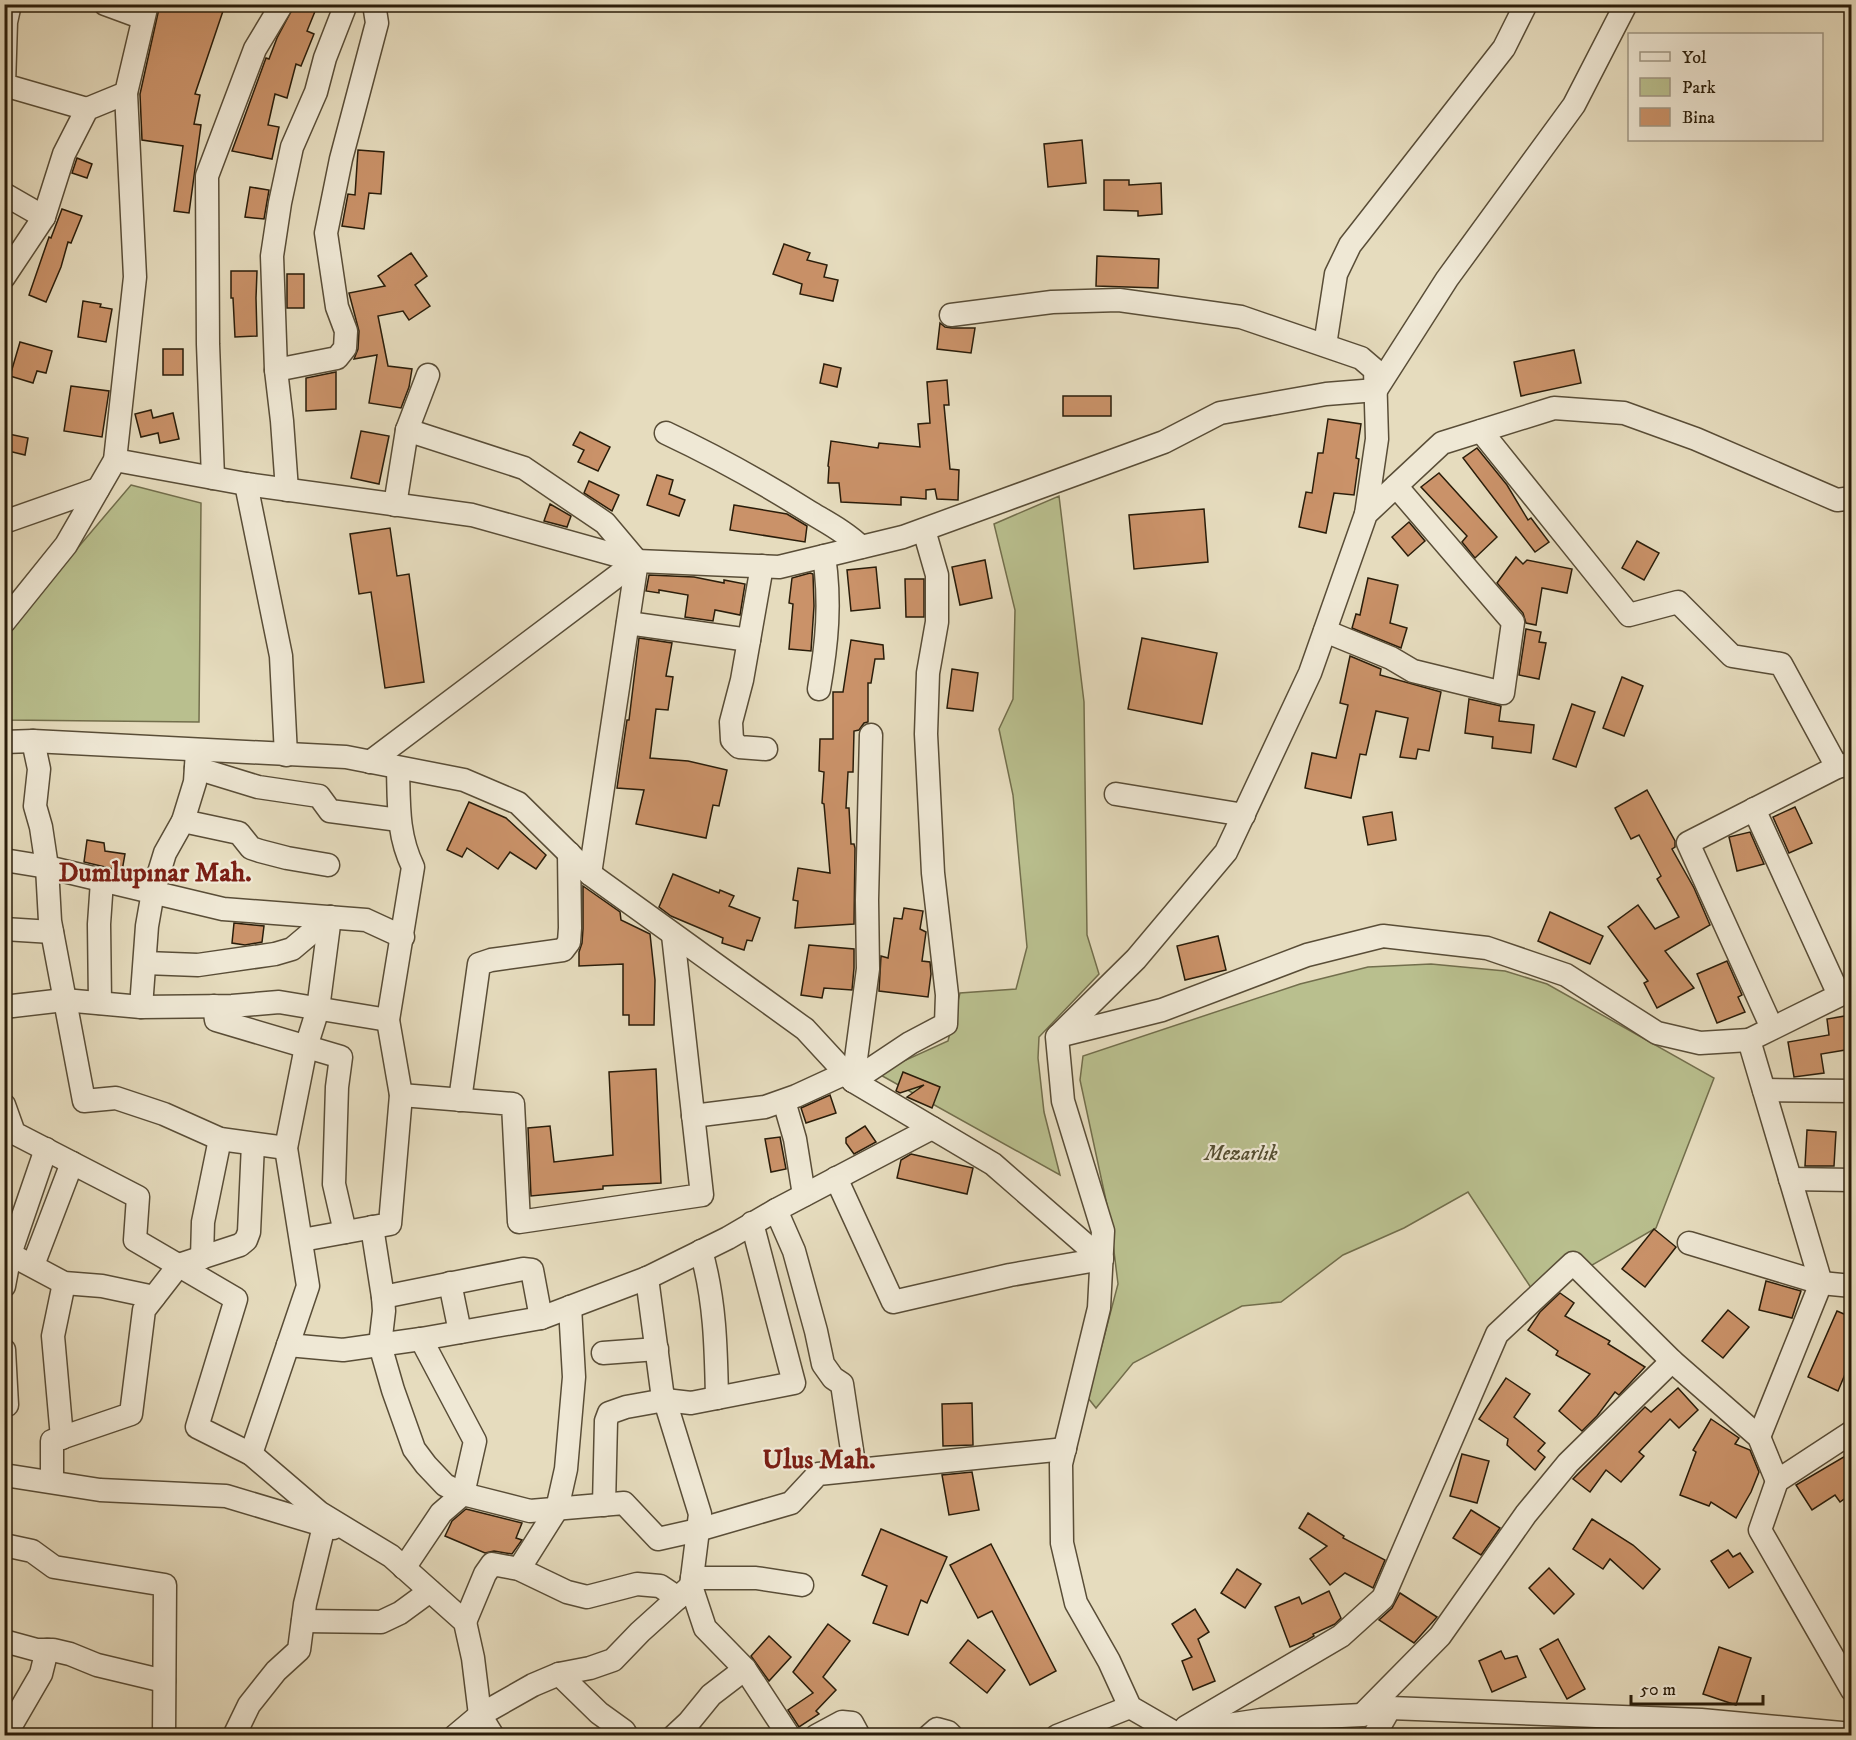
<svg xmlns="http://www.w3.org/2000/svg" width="1856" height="1740" font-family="'IM FELL DW Pica',serif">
	<rect width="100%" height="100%" fill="#e6dcbe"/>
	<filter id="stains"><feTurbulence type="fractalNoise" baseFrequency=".00333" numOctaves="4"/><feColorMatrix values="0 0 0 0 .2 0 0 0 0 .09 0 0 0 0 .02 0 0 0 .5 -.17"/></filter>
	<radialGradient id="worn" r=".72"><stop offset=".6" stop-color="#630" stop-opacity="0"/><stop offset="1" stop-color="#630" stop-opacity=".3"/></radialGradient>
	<!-- green -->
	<g fill="#b9bf8e" stroke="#726e4c" stroke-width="1.5">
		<polygon points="131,485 201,503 199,722 5,720 4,640 42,590"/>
		<polygon points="1059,496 1084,702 1087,935 1099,974 1039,1037 1038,1058 1044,1112 1060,1175 877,1073 948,1041 960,993 1016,989 1027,947 1013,795 999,729 1013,699 1015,610 994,524"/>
		<polygon points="1431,964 1505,971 1547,984 1714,1078 1656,1228 1537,1297 1468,1192 1404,1228 1343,1255 1281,1302 1242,1306 1133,1363 1096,1408 1088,1398 1118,1284 1110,1219 1080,1080 1083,1056 1300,984 1368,967"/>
	</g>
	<!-- building -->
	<g fill="#ca9269" stroke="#2a1d0a" stroke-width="1.5">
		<polygon points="160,4 203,4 223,11 195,94 200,95 194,124 201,125 189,213 174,211 183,146 142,140 140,94"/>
		<polygon points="295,4 318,4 307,31 314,34 301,66 296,64 287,98 275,94 268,125 279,127 272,159 232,151 266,58 269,59 277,38"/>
		<polygon points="1082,140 1086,183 1048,187 1044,144"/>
		<polygon points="358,150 384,152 381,194 369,193 364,229 342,226 348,194 355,195"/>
		<polygon points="77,158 92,164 87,178 72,173"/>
		<polygon points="1104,180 1129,180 1129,185 1161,183 1162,214 1138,216 1138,211 1104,210"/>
		<polygon points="250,187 269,190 264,219 245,217"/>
		<polygon points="62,209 82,216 71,243 68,242 61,267 46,302 29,295 49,237 51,238"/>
		<polygon points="784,244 810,253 807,260 827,265 824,277 838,280 833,301 800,294 802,284 773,274"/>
		<polygon points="411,253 427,276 415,285 430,306 409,320 403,311 378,316 388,366 412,369 409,387 401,408 369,403 377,355 354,359 358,349 359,331 349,293 385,286 378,276"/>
		<polygon points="1097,256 1159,259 1158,288 1096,286"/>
		<polygon points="231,271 257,271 256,298 257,336 235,337 233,298 231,298"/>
		<rect x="287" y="274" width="17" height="34"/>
		<polygon points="83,301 101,304 100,307 112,309 106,342 78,337"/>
		<polygon points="940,323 945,327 952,328 975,328 971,353 937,349"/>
		<polygon points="20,342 52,351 46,373 37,371 33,383 10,376"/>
		<rect x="163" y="349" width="20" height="26"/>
		<polygon points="1574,350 1581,383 1521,396 1514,362"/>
		<polygon points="824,364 841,368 837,387 820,383"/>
		<polygon points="336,372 336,409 306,411 306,378"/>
		<polygon points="947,380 949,405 944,405 950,469 959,470 958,500 937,499 935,489 926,490 926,499 901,497 901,505 841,502 839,483 828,483 829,467 828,466 831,441 878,448 879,443 920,447 918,424 930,423 927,382"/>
		<polygon points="71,386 109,391 102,437 64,431"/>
		<rect x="1063" y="396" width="48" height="20"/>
		<polygon points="151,410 153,418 173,413 179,439 160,443 158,433 141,437 135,414"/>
		<polygon points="1328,419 1361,424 1356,458 1359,459 1354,495 1334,493 1326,533 1299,527 1306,492 1312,493 1318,453 1323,453"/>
		<polygon points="361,431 389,436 379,484 351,478"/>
		<polygon points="580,432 610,447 598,471 578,462 584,450 573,445"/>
		<polygon points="4,433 28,438 25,455 4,450"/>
		<polygon points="1477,448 1507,485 1528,520 1531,518 1549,542 1535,552 1463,458"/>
		<polygon points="1439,473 1497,537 1475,558 1462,542 1467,536 1421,487"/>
		<polygon points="657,475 673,480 669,494 685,500 679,516 647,505"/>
		<polygon points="589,481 619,495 612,511 584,493"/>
		<polygon points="550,504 571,516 567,527 544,521"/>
		<polygon points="734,505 787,514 807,526 805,542 730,530"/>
		<polygon points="1204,509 1208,562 1134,569 1129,515"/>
		<polygon points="1409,522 1425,541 1408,556 1392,537"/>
		<polygon points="390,528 397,576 409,574 424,682 385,688 371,592 359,594 350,534"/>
		<polygon points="1637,541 1659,553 1644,580 1622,568"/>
		<polygon points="1516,557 1523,564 1527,560 1572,569 1567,593 1542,588 1536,625 1526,623 1523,613 1497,583"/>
		<polygon points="985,560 992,598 960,605 952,567"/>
		<polygon points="876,567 880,608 851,611 847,570"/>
		<polygon points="810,573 813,574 814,606 811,651 789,649 793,604 789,603 792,578"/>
		<polygon points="649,575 694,577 724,583 724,580 745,584 740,615 715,610 713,621 685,617 688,595 659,590 659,593 646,591"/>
		<polygon points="1368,578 1398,585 1390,623 1407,628 1401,648 1352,628 1356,614 1360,615"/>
		<polygon points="905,579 924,579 924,617 906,617"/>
		<polygon points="1526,629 1541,632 1539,642 1546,643 1539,679 1519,675"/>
		<polygon points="639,638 672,643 666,676 673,677 668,710 656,709 650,758 688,761 727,770 719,806 713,805 706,838 636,824 644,790 617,788 627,720 629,720"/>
		<polygon points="1142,638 1217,653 1202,724 1128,709"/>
		<polygon points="851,640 883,645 884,659 875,659 871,683 868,683 868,722 864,723 859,730 854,731 853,772 848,772 846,808 849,808 851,844 854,844 855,848 854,924 795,928 798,901 793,900 798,868 830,873 824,804 822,803 824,772 819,771 820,739 833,739 833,692 843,692"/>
		<polygon points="1350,656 1381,669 1380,675 1441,692 1429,751 1418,749 1416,759 1400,757 1408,718 1376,711 1366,755 1360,754 1351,798 1305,788 1312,753 1336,758 1348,705 1340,703"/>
		<polygon points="952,669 978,673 973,711 947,708"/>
		<polygon points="1622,677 1643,686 1624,736 1603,728"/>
		<polygon points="1469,699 1501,706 1499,721 1534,725 1531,753 1492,748 1493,737 1465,733"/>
		<polygon points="1572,704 1595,712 1576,767 1553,759"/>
		<polygon points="1647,790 1675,841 1675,847 1672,849 1694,888 1710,925 1665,951 1694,988 1657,1008 1644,983 1648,981 1608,927 1638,905 1655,929 1679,917 1657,879 1661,876 1639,835 1631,839 1615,808"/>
		<polygon points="469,802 506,818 546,855 536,869 510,852 498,869 467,848 462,857 447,850"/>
		<polygon points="1795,807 1812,843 1789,853 1773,817"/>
		<polygon points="1392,812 1396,840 1368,845 1363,817"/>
		<polygon points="1750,832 1764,864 1737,871 1729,837"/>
		<polygon points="87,840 104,843 105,851 125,854 122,871 84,862"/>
		<polygon points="673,874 719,893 720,890 734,896 729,906 760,918 752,941 747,940 744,950 722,943 723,938 671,916 659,907"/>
		<polygon points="583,886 620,912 621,920 650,934 655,980 654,1025 629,1025 629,1015 623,1015 623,964 579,966 579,952 582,943 583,929"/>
		<polygon points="904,908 923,911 920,929 926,932 922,961 930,962 931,974 928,997 879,991 881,956 888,958 894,918 902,919"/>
		<polygon points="1550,912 1603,936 1590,964 1538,941"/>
		<polygon points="234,923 264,926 262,942 245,945 232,943"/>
		<polygon points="1218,936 1226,970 1185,980 1177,946"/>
		<polygon points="809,945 854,949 854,968 852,990 824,988 822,998 801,995"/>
		<polygon points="1727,961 1742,995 1738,997 1745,1012 1717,1023 1697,974"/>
		<polygon points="1851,1015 1851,1049 1821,1054 1824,1073 1794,1077 1788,1042 1829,1035 1827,1019"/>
		<polygon points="656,1069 661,1183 603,1186 603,1189 531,1196 528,1128 550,1126 554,1162 613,1155 609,1072"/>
		<polygon points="903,1072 940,1087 932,1108 907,1097 924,1085 900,1093 896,1091"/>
		<polygon points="830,1095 836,1113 806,1123 801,1108"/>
		<polygon points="865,1126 876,1142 854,1154 846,1143 846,1138"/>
		<polygon points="1807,1130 1836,1132 1834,1166 1805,1166"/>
		<polygon points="780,1137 786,1169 771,1172 765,1139"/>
		<polygon points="911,1154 973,1168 967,1194 897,1178 901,1160"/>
		<polygon points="1654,1229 1676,1247 1645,1287 1622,1269"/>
		<polygon points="1766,1281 1801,1291 1792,1318 1759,1310"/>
		<polygon points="1560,1293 1574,1303 1565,1316 1610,1341 1608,1344 1645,1367 1619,1395 1615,1392 1597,1416 1582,1431 1559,1411 1590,1374 1556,1355 1558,1351 1528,1330 1540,1312"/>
		<polygon points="1728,1310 1749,1327 1723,1358 1702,1341"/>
		<polygon points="1837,1311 1851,1317 1851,1360 1838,1391 1808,1377"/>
		<polygon points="1506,1378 1530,1394 1514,1417 1545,1443 1538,1451 1545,1457 1535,1470 1507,1445 1508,1439 1479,1419"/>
		<polygon points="1678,1388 1698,1410 1679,1428 1670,1419 1639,1452 1644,1456 1621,1482 1606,1470 1590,1492 1573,1479 1645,1407 1651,1412"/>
		<polygon points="972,1403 973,1445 943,1446 942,1404"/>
		<polygon points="1711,1419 1739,1438 1735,1444 1750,1450 1759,1472 1751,1492 1736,1518 1711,1502 1709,1506 1680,1495 1696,1452 1693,1450"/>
		<polygon points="1462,1454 1489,1461 1477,1503 1450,1496"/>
		<polygon points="1847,1455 1851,1463 1851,1494 1840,1502 1835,1495 1812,1510 1796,1485"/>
		<polygon points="972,1472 979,1510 949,1515 942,1475"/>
		<polygon points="466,1509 522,1523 516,1538 522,1540 512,1554 494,1551 485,1553 445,1536 452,1521"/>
		<polygon points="1471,1510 1500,1528 1481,1555 1453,1538"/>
		<polygon points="1308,1513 1344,1536 1343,1538 1385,1560 1373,1588 1345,1573 1330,1585 1310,1559 1327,1546 1299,1528"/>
		<polygon points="1592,1519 1633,1545 1660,1569 1643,1589 1610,1559 1603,1569 1573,1549"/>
		<polygon points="881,1529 947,1557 927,1603 921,1600 908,1635 873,1623 887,1586 862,1575"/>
		<polygon points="991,1544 1056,1671 1030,1685 992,1611 978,1618 950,1565"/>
		<polygon points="1728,1550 1733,1557 1740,1553 1753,1572 1729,1588 1711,1561"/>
		<polygon points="1549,1568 1574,1594 1554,1614 1529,1588"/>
		<polygon points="1237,1569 1261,1584 1245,1608 1221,1593"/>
		<polygon points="1329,1591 1341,1618 1335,1624 1313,1634 1314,1636 1307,1640 1290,1647 1275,1607 1299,1597 1302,1604"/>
		<polygon points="1400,1593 1437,1617 1414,1643 1379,1620 1392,1608"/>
		<polygon points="1195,1609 1209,1632 1198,1639 1215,1681 1193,1690 1182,1661 1192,1657 1172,1624"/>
		<polygon points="828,1624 850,1641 823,1677 836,1690 816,1711 819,1714 799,1727 788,1710 813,1693 793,1672"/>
		<polygon points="769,1636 791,1657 769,1681 751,1656"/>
		<polygon points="1558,1639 1585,1689 1567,1699 1540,1649"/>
		<polygon points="968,1640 1005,1670 987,1693 950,1663"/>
		<polygon points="1719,1647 1751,1658 1736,1705 1703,1694"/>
		<polygon points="1501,1651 1505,1659 1517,1656 1526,1677 1492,1692 1479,1661"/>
	</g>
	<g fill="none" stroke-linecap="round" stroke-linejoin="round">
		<!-- minor casing -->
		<g stroke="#594d37" stroke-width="25">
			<g id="minor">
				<polyline points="10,4 6,22 4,85 87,109"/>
				<polyline points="105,4 143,18"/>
				<polyline points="4,194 44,217"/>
				<polyline points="4,277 44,217 64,154 87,109 126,93 147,4"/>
				<polyline points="951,315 1052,302 1119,300 1241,317 1361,358 1375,370 1377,439 1366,514"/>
				<polyline points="1325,345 1336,274 1350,245 1504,48 1526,4"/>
				<polyline points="276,370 337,358 345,348 346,331 337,307 326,233 341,159 377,23 374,4"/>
				<polyline points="407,430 524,468 605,523 637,561 590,874"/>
				<polyline points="1481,431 1629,615 1678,602 1732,656 1781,664 1837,767"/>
				<path d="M 666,433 C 715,456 762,482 808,511 C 826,522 846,532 861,547"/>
				<polyline points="115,460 246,484 472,515 637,561"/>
				<polyline points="213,478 208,344 207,176 255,49 282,4"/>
				<polyline points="246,484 281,656 286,755"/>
				<polyline points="287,490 282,421 276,370 272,256 280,203 292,147 316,92 325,58 346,4"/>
				<polyline points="1852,498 1837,500 1696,439 1624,413 1554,408 1442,443 1366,514 1310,673 1226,852 1136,959 1057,1037 1063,1101 1103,1231 1099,1308 1061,1464 1062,1543 1076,1603 1109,1661 1130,1707 1175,1733 1261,1720 1362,1715 1390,1708 1701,1720 1852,1734"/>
				<polyline points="395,505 407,430 428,375"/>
				<polyline points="4,522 98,489"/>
				<polyline points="762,566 742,680 731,722 732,740 739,747 766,749"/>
				<polyline points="4,622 66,545 115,460 135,277 126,93"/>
				<polyline points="628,623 749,640"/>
				<polyline points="1325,631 1391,658 1413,671 1503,693 1513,622 1396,486"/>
				<path d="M 819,689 C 827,644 831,602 824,556"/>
				<polyline points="33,741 39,769 35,806 41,827 47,867 50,921 84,1101 116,1098 164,1114 220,1139 286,1148"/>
				<polyline points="4,742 33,741 346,757 464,780 518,803 590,874 805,1029 853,1081 993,1164 1102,1259"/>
				<polyline points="370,762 637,561 779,567 903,537 1164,442 1220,413 1326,394 1376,390 1447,279 1574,105 1626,4"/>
				<polyline points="196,768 258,787 319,796 330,811 399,820"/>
				<polyline points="1116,794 1244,815"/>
				<polyline points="1754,809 1839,995"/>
				<polyline points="183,821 239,833 251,848 260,851 287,858 328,865"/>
				<polyline points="4,860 47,867 223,909 366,920 403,937"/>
				<polyline points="4,929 52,932"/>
				<polyline points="145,963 198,965 275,954 292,949 330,917"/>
				<polyline points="100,1003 99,924 102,881"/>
				<polyline points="214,1006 216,1020 341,1057 337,1087 334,1184 345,1232"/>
				<polyline points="4,1007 64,1000 141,1007 232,1006 279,1002 388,1020"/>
				<polyline points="141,1007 147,926 153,892 165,853 183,821 195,782 197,751"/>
				<polyline points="1772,1028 1688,843 1837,767 1850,764"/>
				<polyline points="1058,1036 1162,1010 1307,955 1383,936 1487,948 1566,975 1657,1033 1700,1043 1749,1040"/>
				<polyline points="853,1081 910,1043 946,1024 947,995 933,873 926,734 928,673 937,622 937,575 924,530"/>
				<polyline points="853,1081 868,969 867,900 871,735"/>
				<polyline points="1764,1090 1852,1091"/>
				<polyline points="401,1095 513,1104 519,1222 702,1195 673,935"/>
				<polyline points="460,1100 479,964 491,960 563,950 569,942 570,928 569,853"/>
				<polyline points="784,1101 795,1139 804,1195"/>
				<polyline points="4,1105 14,1133 138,1197 135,1240 236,1299 197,1427 251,1454 320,1513 391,1556 465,1622 473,1658 480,1715 493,1736"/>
				<polyline points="693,1116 765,1107 796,1096 846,1073"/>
				<polyline points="836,1178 893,1302 1010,1275 1102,1259"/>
				<polyline points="1790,1179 1852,1180"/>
				<polyline points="776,1210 794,1251 816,1331 823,1364 833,1378 842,1384 855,1470"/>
				<polyline points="372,1227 383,1297 384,1311 380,1345 393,1390 414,1449 426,1465 445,1485 463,1494 530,1511 624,1503 658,1539 698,1530 791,1503 818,1474 1065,1449"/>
				<path d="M 302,1240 L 390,1224 L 401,1095 L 388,1020 L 413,867 C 397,834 399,803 398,768"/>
				<polyline points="1689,1243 1821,1283 1852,1286"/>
				<polyline points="4,1251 64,1283 102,1286 154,1297"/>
				<path d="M 701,1251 C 715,1299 716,1348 717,1398"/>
				<polyline points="202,1258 203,1222 220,1139"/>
				<polyline points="33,1265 72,1163"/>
				<polyline points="647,1278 662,1391 700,1514 691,1586 705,1628 745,1669 789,1736"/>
				<polyline points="450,1283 460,1332"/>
				<polyline points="4,1286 10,1254 46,1149"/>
				<polyline points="383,1297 523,1269 532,1270 541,1318"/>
				<polyline points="288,1345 343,1350 421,1339 541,1318 647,1278 728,1238 776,1210 932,1128"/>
				<polyline points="4,1350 7,1405 4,1406"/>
				<polyline points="603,1353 657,1349"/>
				<polyline points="1852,1432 1777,1481 1760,1530 1852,1690"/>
				<polyline points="1759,1437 1821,1283 1749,1040 1852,989"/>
				<polyline points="62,1438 53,1336 64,1283"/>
				<polyline points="251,1454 308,1286 286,1148 306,1047 318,1009 330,917"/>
				<polyline points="4,1475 100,1490 226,1496 333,1528"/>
				<polyline points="52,1481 52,1441 131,1414 144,1310 179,1265 240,1245 246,1240 249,1232 253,1144"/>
				<polyline points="604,1505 606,1421 609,1413 626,1407 665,1400 691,1403 794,1383 752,1223"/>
				<polyline points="4,1545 32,1551 54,1567 165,1585 164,1736"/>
				<polyline points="404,1568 441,1513 463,1494 475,1441 421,1339"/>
				<polyline points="519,1569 557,1509 566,1469 574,1377 570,1307"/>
				<polyline points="692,1578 756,1578 802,1585"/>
				<polyline points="303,1621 381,1622 400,1613 430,1591"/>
				<polyline points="465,1622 485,1574 492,1564 519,1569 567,1592 587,1597 637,1584 660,1586 678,1598"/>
				<polyline points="4,1641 37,1650 53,1650 70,1654 97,1665 164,1681"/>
				<polyline points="559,1674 599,1713 624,1731 627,1736"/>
				<polyline points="1362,1715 1440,1636 1526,1514 1568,1463 1672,1361"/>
				<polyline points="1186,1727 1341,1636 1383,1598 1497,1334 1573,1263 1672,1361 1759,1437 1777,1481"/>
				<polyline points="5,1736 41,1674 47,1650"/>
				<polyline points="234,1736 249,1705 276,1671 299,1650 305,1604 324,1526"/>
				<polyline points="455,1736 480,1715 533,1685 559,1674 590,1668 613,1660 640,1632 691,1586"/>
				<polyline points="674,1736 689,1722 711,1695 745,1669"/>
				<polyline points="816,1736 842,1722 852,1723 859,1736"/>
				<polyline points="929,1736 937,1729 948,1732 952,1736"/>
				<polyline points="1057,1736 1130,1707"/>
				<polyline points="1374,1736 1390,1708"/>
			</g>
		</g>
		<!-- minor -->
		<use href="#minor" stroke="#efe8d5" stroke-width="22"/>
	</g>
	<g text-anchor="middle" stroke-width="4.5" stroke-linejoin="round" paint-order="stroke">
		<!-- park labels -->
		<g font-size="21" font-style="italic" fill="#554e32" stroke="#efe8d5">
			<text x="1241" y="1160">Mezarlık</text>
		</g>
		<!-- district labels -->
		<g font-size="27" font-weight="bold" fill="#7a1f14" stroke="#efe8d5">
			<text x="155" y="881">Dumlupınar Mah.</text>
			<text x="819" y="1468">Ulus Mah.</text>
		</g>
	</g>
	<!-- margin -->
	<rect width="1856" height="1740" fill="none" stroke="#e6dcbe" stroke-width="24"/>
	<rect x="6" y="6" width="1844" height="1728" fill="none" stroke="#2a1d0a" stroke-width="3"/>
	<rect x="12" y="12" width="1832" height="1716" fill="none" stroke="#2a1d0a" stroke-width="1.5"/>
	<!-- legend -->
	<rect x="1628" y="33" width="195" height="108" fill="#efe8d5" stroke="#a09784" stroke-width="1.5"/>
	<rect x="1640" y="52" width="30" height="9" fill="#efe8d5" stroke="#a09784" stroke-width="1.5"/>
	<text x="1682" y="63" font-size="18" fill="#2a1d0a">Yol</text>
	<rect x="1640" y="78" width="30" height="18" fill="#b9bf8e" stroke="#a09784" stroke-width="1.5"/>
	<text x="1682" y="93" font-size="18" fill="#2a1d0a">Park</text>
	<rect x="1640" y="108" width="30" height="18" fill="#ca9269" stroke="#a09784" stroke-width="1.5"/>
	<text x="1682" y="123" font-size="18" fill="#2a1d0a">Bina</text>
	<!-- scale -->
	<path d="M1631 1695v9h132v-9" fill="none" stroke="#2a1d0a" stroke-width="3"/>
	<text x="1640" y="1695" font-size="18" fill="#2a1d0a" stroke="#efe8d5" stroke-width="4.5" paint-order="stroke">50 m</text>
	<rect width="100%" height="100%" filter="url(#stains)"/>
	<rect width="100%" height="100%" fill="url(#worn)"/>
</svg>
